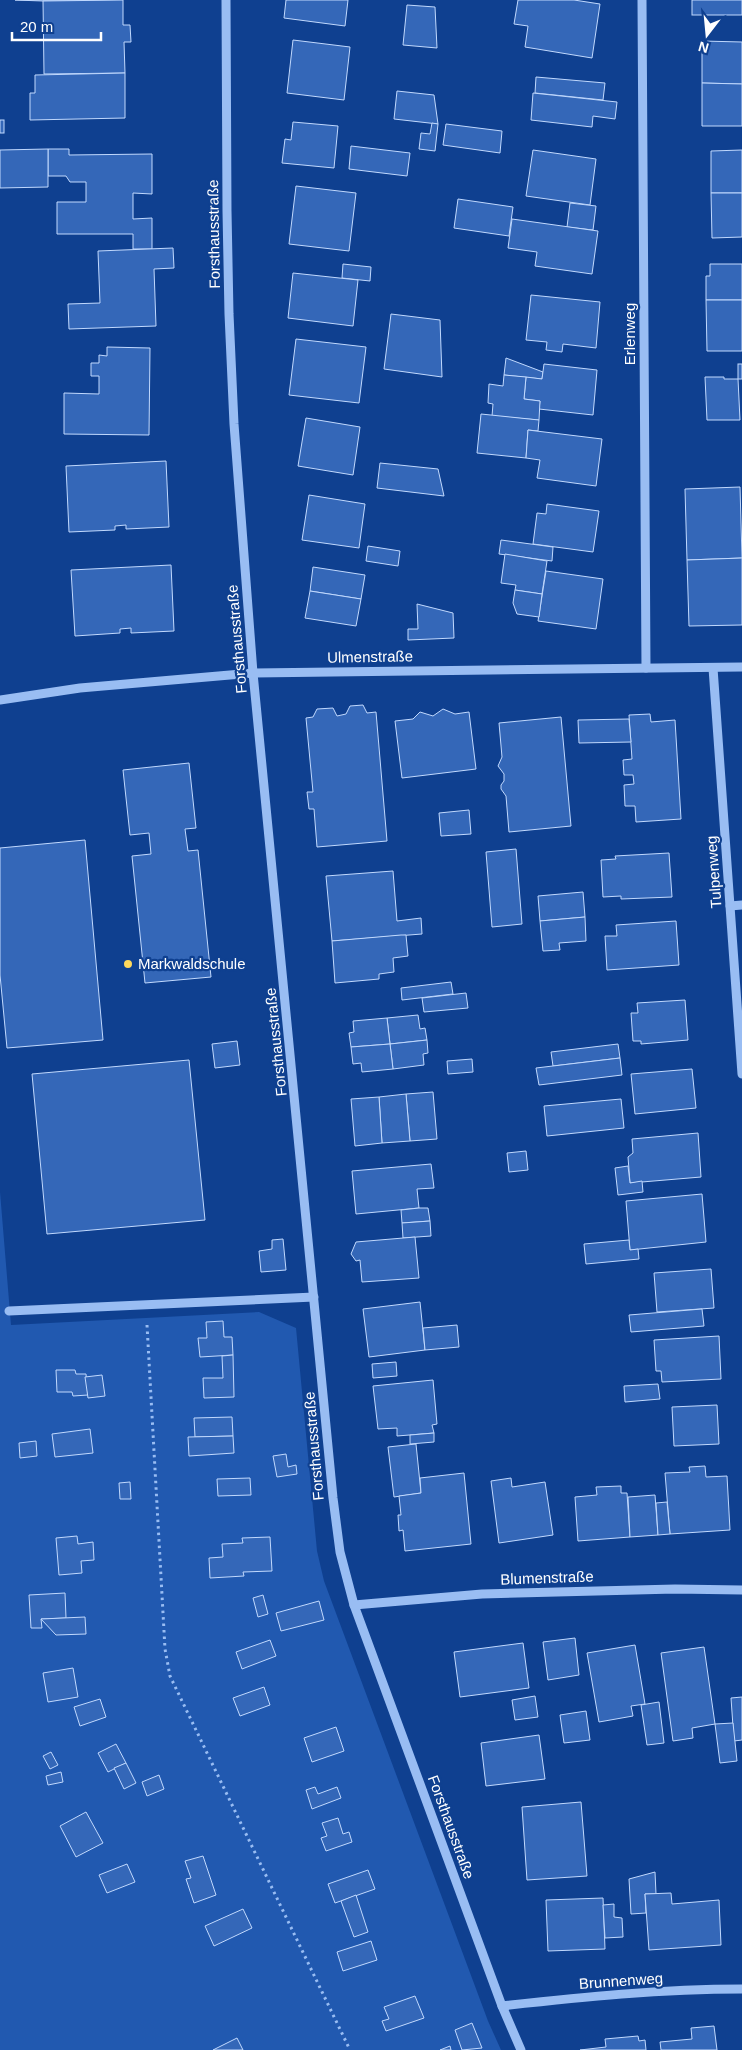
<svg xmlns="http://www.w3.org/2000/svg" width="742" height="2050" font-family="Helvetica,sans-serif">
	<rect width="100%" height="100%" fill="#0f4090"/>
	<!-- green -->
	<polygon fill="#2159b0" points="0,1192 11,1325 259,1312 296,1328 317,1551 324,1581 488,2021 501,2050 0,2050"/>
	<!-- building -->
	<g fill="#3467b8" stroke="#c1d9fe">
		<polygon points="15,0 123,0 43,1"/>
		<polygon points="123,0 123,25 130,25 131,42 124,42 125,73 44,74 43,1"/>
		<polygon points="286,0 348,0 345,26 284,18"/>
		<polygon points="518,0 574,0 600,4 592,58 525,47 528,26 514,24"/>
		<rect x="692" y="0" width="50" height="15"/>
		<polygon points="407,5 435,7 437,48 403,45"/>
		<polygon points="293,40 350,47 344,100 287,93"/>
		<polygon points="702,41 742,42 742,84 702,83"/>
		<polygon points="125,73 125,118 30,120 30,93 35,93 35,75"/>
		<polygon points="536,77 605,83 603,100 535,93"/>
		<polygon points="702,83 742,84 742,126 702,126"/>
		<polygon points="397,91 434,95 438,124 394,119"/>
		<polygon points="533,93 617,102 615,119 593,116 592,127 531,120"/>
		<rect x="0" y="120" width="4" height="13"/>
		<polygon points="293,122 338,126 334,168 282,163 285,139 291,140"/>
		<polygon points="432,123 438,124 435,151 419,149 421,133 430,134"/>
		<polygon points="446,124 502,131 500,153 443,145"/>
		<polygon points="351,146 410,153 407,176 349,169"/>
		<polygon points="48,149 69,149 69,155 152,154 152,194 133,193 133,219 152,218 152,249 133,249 133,234 57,234 57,202 86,202 86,182 70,182 66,176 48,176"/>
		<polygon points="48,149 48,187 0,188 0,150"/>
		<polygon points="533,150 596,159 590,205 526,196"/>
		<polygon points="742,150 742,193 711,193 711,151"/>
		<polygon points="296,186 356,193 349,251 289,244"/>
		<polygon points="711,193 742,193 742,237 712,238"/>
		<polygon points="458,199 513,207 509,236 454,228"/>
		<polygon points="570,203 596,206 593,230 567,227"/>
		<polygon points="512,219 598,231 592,274 535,266 537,252 508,248"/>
		<polygon points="173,248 174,268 154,269 156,326 69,329 68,304 100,303 98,251"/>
		<polygon points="343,264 371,267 370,281 342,278"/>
		<polygon points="710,264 742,264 742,300 706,300 706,276 710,276"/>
		<polygon points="293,273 358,280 353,326 288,318"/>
		<polygon points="531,295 600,302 596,348 563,344 562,352 546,350 547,342 526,340"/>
		<polygon points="706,300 742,300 742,351 707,351"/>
		<polygon points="391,314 440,320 442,377 384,369"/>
		<polygon points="296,339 366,347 359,403 289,395"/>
		<polygon points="107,347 150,348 149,435 64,434 64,393 99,394 99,376 91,376 91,363 99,363 99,355 107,356"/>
		<polygon points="506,358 543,372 542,379 504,375"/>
		<polygon points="544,364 597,370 593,415 539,409 540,401 524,399 526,377 542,379"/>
		<rect x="738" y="364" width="4" height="15"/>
		<polygon points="504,375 526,377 524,399 540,401 539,420 492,416 493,404 488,403 489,384 503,386"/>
		<polygon points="705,377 724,377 724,379 738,379 740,420 707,420"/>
		<polygon points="481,414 539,420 538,431 528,430 526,458 477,453"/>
		<polygon points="306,418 360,427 353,475 298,466"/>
		<polygon points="528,430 602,439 596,486 537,478 540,460 526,458"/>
		<polygon points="166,461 169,527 126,529 126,525 115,526 115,530 69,532 66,466"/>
		<polygon points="380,463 438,469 444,496 377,488"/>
		<polygon points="740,487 742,558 687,560 685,489"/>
		<polygon points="309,495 365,504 359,548 302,540"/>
		<polygon points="547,504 599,511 593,552 533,544 537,513 546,514"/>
		<polygon points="501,540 553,547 552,561 499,554"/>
		<polygon points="368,546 400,551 398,566 366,561"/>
		<polygon points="505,554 547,561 542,594 515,590 516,585 501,583"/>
		<polygon points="742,558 742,625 689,626 687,560"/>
		<polygon points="171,565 174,631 131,633 131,628 120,629 120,633 75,636 71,570"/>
		<polygon points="313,567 365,575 361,599 310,591"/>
		<polygon points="546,571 603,579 596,629 538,621"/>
		<polygon points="515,590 542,594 539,617 517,614 513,603"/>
		<polygon points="310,591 361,599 356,626 305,618"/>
		<polygon points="417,604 453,613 454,638 408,640 408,629 418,629"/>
		<polygon points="363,705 367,713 376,712 387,841 317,847 314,809 309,809 307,792 313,792 306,718 313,717 317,709 333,708 337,716 346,714 350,706"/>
		<polygon points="443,709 455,714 469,712 476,769 402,778 395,721 413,719 420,712 433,716"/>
		<polygon points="650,714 651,722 675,720 681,819 636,822 635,806 625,806 624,785 634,784 633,775 624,775 623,760 632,759 629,715"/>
		<polygon points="561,717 571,826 509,832 506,796 501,789 501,785 504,781 504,774 498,766 502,757 499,723"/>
		<polygon points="629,719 631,742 579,743 578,720"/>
		<polygon points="189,763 196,828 185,829 188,851 198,850 211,977 145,983 132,856 151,854 149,833 130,835 123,770"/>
		<polygon points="469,810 471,834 441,836 439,813"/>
		<polygon points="85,840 103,1040 7,1048 0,975 0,848"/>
		<polygon points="516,849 522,924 492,927 486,852"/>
		<polygon points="669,853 672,897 621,899 621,896 603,897 601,860 616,859 615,856"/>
		<polygon points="393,871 397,921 421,918 422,934 332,941 326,876"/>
		<polygon points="583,892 585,917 540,921 538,896"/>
		<polygon points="585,917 586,941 559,943 560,950 543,951 540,921"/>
		<polygon points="676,921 679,965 607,970 605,936 617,936 616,925"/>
		<polygon points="401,935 406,935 408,956 393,958 394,972 379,974 379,979 335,983 332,941"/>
		<polygon points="451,982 453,994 402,1000 401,988"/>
		<polygon points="466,993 468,1008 424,1012 422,998"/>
		<polygon points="685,1000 688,1040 641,1044 641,1041 633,1041 631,1013 638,1013 637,1003"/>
		<polygon points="418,1015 420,1029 425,1028 427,1040 390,1044 387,1018"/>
		<polygon points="387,1018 390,1044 351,1047 349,1033 354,1032 353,1021"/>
		<polygon points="427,1040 428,1053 423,1054 424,1065 393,1069 390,1044"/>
		<polygon points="237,1041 240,1065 215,1068 212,1044"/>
		<polygon points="390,1044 393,1069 362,1072 361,1063 353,1064 351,1047"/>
		<polygon points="618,1044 620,1058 553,1066 551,1052"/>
		<polygon points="620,1058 622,1075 539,1085 536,1068"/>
		<polygon points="472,1059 473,1072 448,1074 447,1061"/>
		<polygon points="189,1060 205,1220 47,1234 32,1074"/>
		<polygon points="692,1069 696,1108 635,1114 631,1074"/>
		<polygon points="433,1092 437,1139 410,1141 406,1094"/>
		<polygon points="406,1094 410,1141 382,1143 379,1097"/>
		<polygon points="379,1097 382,1143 355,1146 351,1099"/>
		<polygon points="621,1099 624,1128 547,1136 544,1106"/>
		<polygon points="698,1133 701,1177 630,1183 628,1157 633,1153 632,1139"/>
		<polygon points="526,1151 528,1170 509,1172 507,1153"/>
		<polygon points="431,1164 434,1188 417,1189 419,1208 356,1214 352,1171"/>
		<polygon points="628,1166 630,1183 642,1181 643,1192 618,1195 615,1168"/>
		<polygon points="702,1194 706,1242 630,1250 626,1201"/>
		<polygon points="419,1208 428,1208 430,1221 402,1223 401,1210"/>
		<polygon points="430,1221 431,1236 403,1238 402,1223"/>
		<polygon points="415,1237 419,1278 362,1282 360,1260 356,1261 351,1254 356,1242"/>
		<polygon points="283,1239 286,1270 261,1272 259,1251 272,1249 272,1240"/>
		<polygon points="629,1240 630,1250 638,1249 639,1259 586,1264 584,1244"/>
		<polygon points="711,1269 714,1308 657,1312 654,1273"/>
		<polygon points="420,1302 425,1350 369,1357 363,1309"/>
		<polygon points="702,1309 704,1326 631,1332 629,1315"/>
		<polygon points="223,1321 224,1337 232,1337 233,1355 200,1357 198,1338 207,1338 206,1322"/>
		<polygon points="457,1325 459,1347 425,1350 423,1328"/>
		<polygon points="719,1336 721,1379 662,1382 661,1371 656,1371 654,1340"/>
		<polygon points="233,1355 234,1397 204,1398 203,1378 223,1378 222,1356"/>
		<polygon points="396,1362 397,1376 373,1378 372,1364"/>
		<polygon points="56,1370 75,1370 76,1374 86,1374 88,1395 73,1396 72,1392 57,1392"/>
		<polygon points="102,1375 105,1396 88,1398 85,1377"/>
		<polygon points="433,1380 437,1424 432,1425 434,1433 397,1436 397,1428 378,1429 373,1386"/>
		<polygon points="658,1384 660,1399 625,1402 624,1386"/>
		<polygon points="717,1405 719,1444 674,1446 672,1407"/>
		<polygon points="232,1417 233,1436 195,1437 194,1418"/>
		<polygon points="90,1429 93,1453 55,1457 52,1434"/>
		<polygon points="434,1433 434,1442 410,1444 410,1435"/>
		<polygon points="233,1436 234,1453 189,1456 188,1437"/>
		<polygon points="36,1441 37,1456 20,1458 19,1443"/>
		<polygon points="416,1444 421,1493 394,1497 388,1447"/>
		<polygon points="286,1454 288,1467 296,1465 297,1474 277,1477 273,1456"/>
		<polygon points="705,1466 706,1477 727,1476 730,1530 670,1534 665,1473 690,1472 689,1467"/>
		<polygon points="464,1473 471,1544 405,1551 403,1530 399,1531 398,1515 401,1515 399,1496 421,1493 420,1478"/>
		<polygon points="250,1478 251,1495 218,1496 217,1479"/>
		<polygon points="511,1478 512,1487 545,1482 553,1535 499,1543 491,1481"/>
		<polygon points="130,1482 131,1499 120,1499 119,1483"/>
		<polygon points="621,1486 621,1493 627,1493 630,1537 578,1541 575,1497 597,1495 596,1487"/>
		<polygon points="655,1495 658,1535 630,1537 628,1497"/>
		<polygon points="667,1502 670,1534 658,1535 656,1503"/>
		<polygon points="77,1536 78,1544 93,1542 94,1560 81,1561 82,1573 59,1575 56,1538"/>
		<polygon points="270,1537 272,1571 243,1572 244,1576 210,1578 209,1558 223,1557 222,1544 243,1543 242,1538"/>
		<polygon points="65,1593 66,1618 41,1619 42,1628 31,1628 29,1595"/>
		<polygon points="263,1595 268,1614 258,1617 253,1598"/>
		<polygon points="319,1601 324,1620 281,1631 276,1613"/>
		<polygon points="85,1617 86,1634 56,1635 41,1619"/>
		<polygon points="575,1638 579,1675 548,1680 543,1642"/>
		<polygon points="270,1640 276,1656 242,1669 236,1652"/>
		<polygon points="523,1643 529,1688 460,1697 454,1652"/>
		<polygon points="635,1645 645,1704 631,1706 633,1716 599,1722 587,1653"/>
		<polygon points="704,1647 715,1724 692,1728 693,1738 673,1741 661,1653"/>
		<polygon points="73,1668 78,1697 48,1702 43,1673"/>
		<polygon points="264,1687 270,1705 240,1716 233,1698"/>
		<polygon points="535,1696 538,1717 515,1720 512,1700"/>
		<polygon points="742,1697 742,1740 734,1741 731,1698"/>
		<polygon points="100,1699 106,1717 80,1726 74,1707"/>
		<polygon points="659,1702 664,1743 647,1745 641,1705"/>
		<polygon points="586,1711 590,1740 564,1743 560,1715"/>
		<polygon points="733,1723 737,1761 720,1763 715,1724"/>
		<polygon points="336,1727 344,1751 312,1762 304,1738"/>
		<polygon points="539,1735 545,1779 486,1786 481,1743"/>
		<polygon points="116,1744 126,1763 108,1772 98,1753"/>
		<polygon points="51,1752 58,1765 50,1769 43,1756"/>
		<polygon points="126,1763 136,1783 124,1789 114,1768"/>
		<polygon points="61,1772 63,1782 48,1785 46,1776"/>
		<polygon points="159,1775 164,1789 147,1796 142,1782"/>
		<polygon points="315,1787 318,1794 337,1787 341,1798 312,1809 306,1790"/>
		<polygon points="581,1802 587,1876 527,1880 522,1807"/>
		<polygon points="86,1812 103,1843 76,1857 60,1826"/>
		<polygon points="338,1818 343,1834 349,1832 352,1842 326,1851 321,1838 327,1836 322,1823"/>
		<polygon points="203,1856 216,1895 194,1903 186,1879 191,1878 185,1861"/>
		<polygon points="127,1864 135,1882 107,1893 99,1875"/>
		<polygon points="368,1870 375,1889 335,1903 328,1884"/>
		<polygon points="655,1872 656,1894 645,1894 646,1913 631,1914 629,1879"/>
		<polygon points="671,1893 672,1904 719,1900 721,1945 649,1950 645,1894"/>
		<polygon points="356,1895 368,1932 354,1937 341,1901"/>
		<polygon points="603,1898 605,1949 548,1951 546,1900"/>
		<polygon points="614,1904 614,1917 622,1918 623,1937 605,1938 603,1905"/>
		<polygon points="243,1909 252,1928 214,1946 205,1926"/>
		<polygon points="371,1941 377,1960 343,1971 337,1952"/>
		<polygon points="415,1996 424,2018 386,2031 382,2021 389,2019 384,2007"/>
		<polygon points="472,2023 482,2048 462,2050 455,2030"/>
		<polygon points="714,2026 717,2050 661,2050 660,2042 692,2039 691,2028"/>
		<polygon points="638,2036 639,2041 645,2040 646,2050 580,2050 606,2047 605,2039"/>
		<polygon points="237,2038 243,2050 213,2050"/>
		<polygon points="450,2046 451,2050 440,2050"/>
	</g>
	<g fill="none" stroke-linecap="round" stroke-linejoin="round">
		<!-- path -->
		<polyline stroke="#99bdf3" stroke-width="3" stroke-dasharray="2.5 4" stroke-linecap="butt" points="147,1325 165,1649 170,1676 350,2050"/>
		<!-- minor -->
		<g stroke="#99bdf3" stroke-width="9">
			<polyline points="226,0 227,211 229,314 234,424 253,673 333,1498 340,1552 354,1605 502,2006 521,2050"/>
			<polyline points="642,0 646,668"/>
			<polyline points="713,668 742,1074"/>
			<polyline points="0,700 80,688 253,673 742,667"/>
			<polyline points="730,906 742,905"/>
			<polyline points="9,1311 314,1297"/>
			<polyline points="354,1605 482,1594 675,1589 742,1590"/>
			<path d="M 502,2006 C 582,1997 661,1989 742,1989"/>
		</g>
	</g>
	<!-- markers -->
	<circle fill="#ffd95c" stroke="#0f4090" stroke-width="2" cx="128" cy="964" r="5"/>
	<g text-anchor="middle" stroke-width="4.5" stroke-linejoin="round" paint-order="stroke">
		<!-- street labels -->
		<g font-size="15" fill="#fff" stroke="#0f4090">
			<text transform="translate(214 234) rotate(-91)" y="5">Forsthausstraße</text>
			<text transform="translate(630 334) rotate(-90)" y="5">Erlenweg</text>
			<text transform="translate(237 639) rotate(-95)" y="5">Forsthausstraße</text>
			<text transform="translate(370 657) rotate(-1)" y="5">Ulmenstraße</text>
			<text transform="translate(714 872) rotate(-94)" y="5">Tulpenweg</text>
			<text transform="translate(276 1042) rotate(-96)" y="5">Forsthausstraße</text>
			<text transform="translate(314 1446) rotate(-95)" y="5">Forsthausstraße</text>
			<text transform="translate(547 1578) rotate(-2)" y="5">Blumenstraße</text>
			<text transform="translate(451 1827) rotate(70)" y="5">Forsthausstraße</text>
			<text transform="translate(621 1981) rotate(-4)" y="5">Brunnenweg</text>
		</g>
		<!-- poi labels -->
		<g font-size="15" fill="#fff" stroke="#0f4090" text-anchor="start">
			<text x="138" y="969">Markwaldschule</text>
		</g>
	</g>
	<!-- north arrow -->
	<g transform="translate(707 35) rotate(196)" stroke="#0f4090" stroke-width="4" paint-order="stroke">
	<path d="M0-4L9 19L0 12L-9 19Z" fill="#ffffff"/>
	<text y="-8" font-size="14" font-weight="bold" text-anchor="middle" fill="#ffffff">N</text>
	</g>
	<!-- scale -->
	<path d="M12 32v8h89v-8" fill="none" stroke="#ffffff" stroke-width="2.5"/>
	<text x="20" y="32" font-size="15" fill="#ffffff" stroke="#0f4090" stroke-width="4" paint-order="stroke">20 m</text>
</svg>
